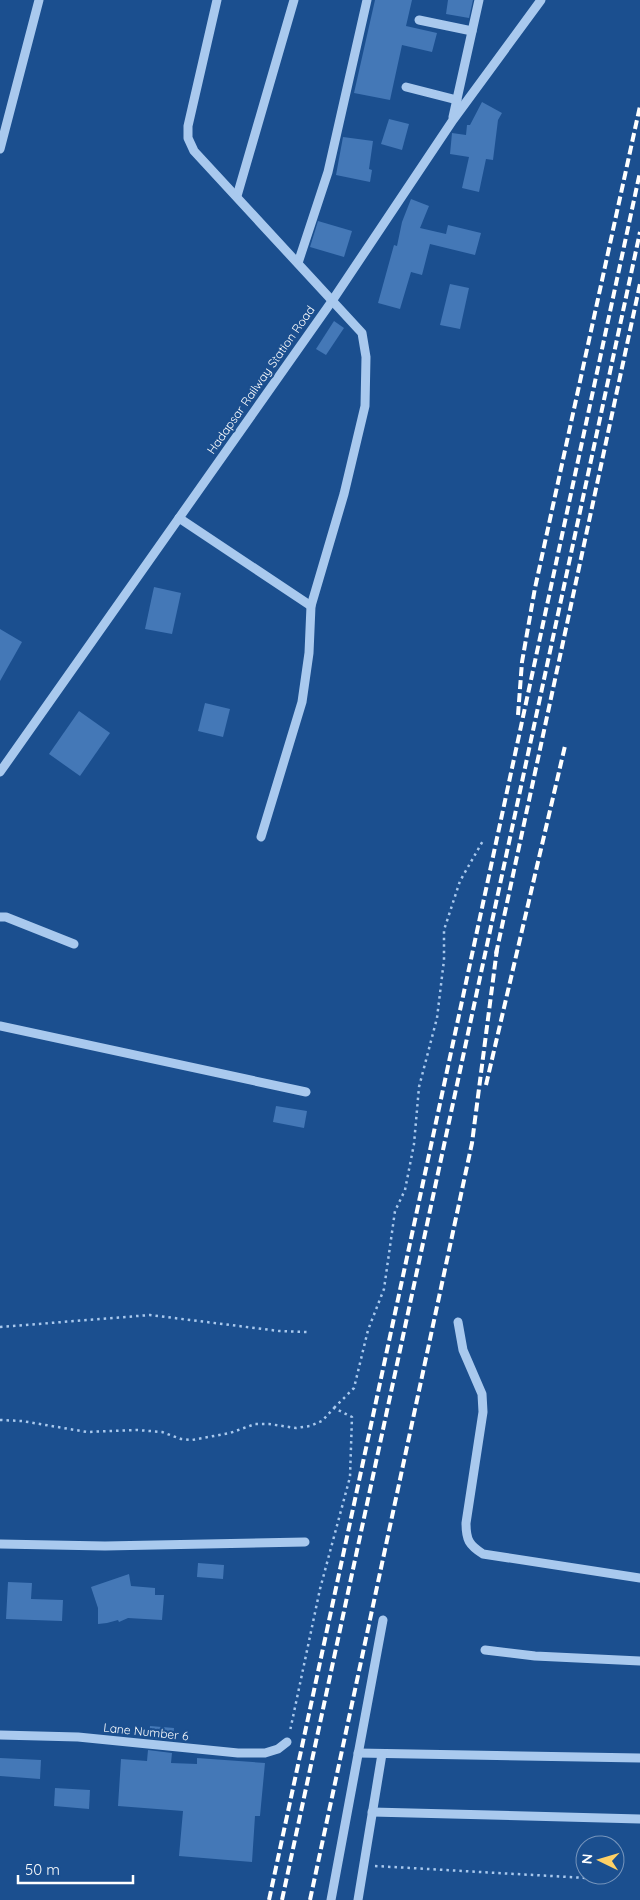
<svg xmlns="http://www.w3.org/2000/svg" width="640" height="1900" font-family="Quicksand,sans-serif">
	<rect width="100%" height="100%" fill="#1b4f8f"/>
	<!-- building -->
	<g fill="#4478b7">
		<polygon points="375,0 412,0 406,26 437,33 432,52 402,45 390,100 354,93"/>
		<polygon points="448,0 473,0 469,18 446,14"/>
		<polygon points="482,102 502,113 498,120 493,160 486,159 479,192 462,188 469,157 450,154 452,133 466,135 467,125 470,125"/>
		<polygon points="389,119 409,124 402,150 381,144"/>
		<polygon points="343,137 373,141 369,169 372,170 370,182 336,175"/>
		<polygon points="411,199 429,206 420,228 446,234 448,225 481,233 475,255 430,244 422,275 411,272 400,309 378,303 394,245 397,246 402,222"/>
		<polygon points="318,221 352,231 344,257 310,247"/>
		<polygon points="450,284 469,288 460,329 440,325"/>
		<polygon points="334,321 344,328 326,355 316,349"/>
		<polygon points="154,587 181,593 172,634 145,629"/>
		<polygon points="0,629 22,642 0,681"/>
		<polygon points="205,703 230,709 223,737 198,731"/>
		<polygon points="79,711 110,733 80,776 49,754"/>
		<polygon points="276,1106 307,1111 304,1128 273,1122"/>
		<polygon points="198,1563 224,1565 223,1579 197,1577"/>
		<polygon points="129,1574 131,1586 155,1588 155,1595 164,1595 162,1620 128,1618 119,1622 118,1620 107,1623 98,1624 98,1608 91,1587"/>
		<polygon points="8,1582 32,1583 31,1599 63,1600 62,1621 6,1619"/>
		<polygon points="150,1726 174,1728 173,1740 149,1738"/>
		<polygon points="148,1750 172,1753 171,1763 197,1764 197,1758 265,1763 260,1816 255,1816 252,1862 179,1856 183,1811 118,1806 121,1759 147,1761"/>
		<polygon points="0,1758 41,1760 40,1779 0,1776"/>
		<polygon points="55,1788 90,1790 89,1809 54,1806"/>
	</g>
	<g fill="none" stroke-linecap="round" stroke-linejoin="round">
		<!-- path -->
		<g stroke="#a9c9ee" stroke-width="2.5" stroke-dasharray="2.5 4" stroke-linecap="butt">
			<polyline points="0,1327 150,1315 279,1331 307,1332"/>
			<polyline points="334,1408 354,1388 368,1330 384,1289 395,1211 405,1190 414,1144 419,1087 437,1018 444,960 444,930 460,881 484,839"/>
			<polyline points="0,1420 22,1421 87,1432 137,1430 162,1432 181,1439 192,1440 230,1433 255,1424 269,1424 296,1428 310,1426 322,1421 334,1408 352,1417 350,1477 320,1589 290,1731"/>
			<polyline points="375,1866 586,1878"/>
		</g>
		<!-- minor -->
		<g stroke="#a9c9ee" stroke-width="9">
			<polyline points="217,0 188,126 188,138 194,151 362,333 366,357 365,406 344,494 311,606 309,653 302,702 261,837"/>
			<polyline points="419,20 472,31"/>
			<polyline points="406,87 457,100"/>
			<polyline points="453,117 479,0"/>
			<polyline points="0,149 39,0"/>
			<polyline points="237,196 294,0"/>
			<polyline points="298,263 328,172 367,0"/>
			<polyline points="179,518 311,606"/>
			<polyline points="0,772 332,301 453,120 541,0"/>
			<polyline points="0,917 6,917 74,944"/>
			<polyline points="0,1026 306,1092"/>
			<path d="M 458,1322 L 463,1350 L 482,1394 L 483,1412 L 466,1523 C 466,1540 469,1545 483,1554 L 640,1578"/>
			<polyline points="0,1544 105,1546 305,1542"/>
			<polyline points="485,1650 535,1656 640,1661"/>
			<polyline points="0,1735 78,1737 238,1753 265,1753 278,1749 287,1742"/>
			<polyline points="358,1753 640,1758"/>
			<polyline points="372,1812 640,1819"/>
			<polyline points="331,1900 383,1620"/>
			<polyline points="358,1900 382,1754"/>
		</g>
		<!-- rail -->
		<g stroke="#fff" stroke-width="4" stroke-dasharray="9 4" stroke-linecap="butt">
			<polyline points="518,715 522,662 535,588 640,106"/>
			<polyline points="496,954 640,284"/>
			<polyline points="486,1085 565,746"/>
			<polyline points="269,1900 640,172"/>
			<polyline points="282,1900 640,232"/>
			<polyline points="310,1900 472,1143 497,949"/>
		</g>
	</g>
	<g text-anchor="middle" stroke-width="4.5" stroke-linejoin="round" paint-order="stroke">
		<!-- street labels -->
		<g font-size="12" fill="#fff" stroke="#1b4f8f">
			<text transform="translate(261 380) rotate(-55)" y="4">Hadapsar Railway Station Road</text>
			<text transform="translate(146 1732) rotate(6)" y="4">Lane Number 6</text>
		</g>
	</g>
	<!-- north arrow -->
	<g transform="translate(600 1860) rotate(275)"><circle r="24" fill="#1b4f8f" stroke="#7695bc"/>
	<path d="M0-4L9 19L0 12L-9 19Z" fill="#ffd166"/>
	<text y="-8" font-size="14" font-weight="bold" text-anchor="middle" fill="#ffffff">N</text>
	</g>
	<!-- scale -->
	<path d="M18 1875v8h115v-8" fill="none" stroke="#ffffff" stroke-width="2.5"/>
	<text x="25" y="1875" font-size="15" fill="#ffffff" stroke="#1b4f8f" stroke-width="4" paint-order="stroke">50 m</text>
</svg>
